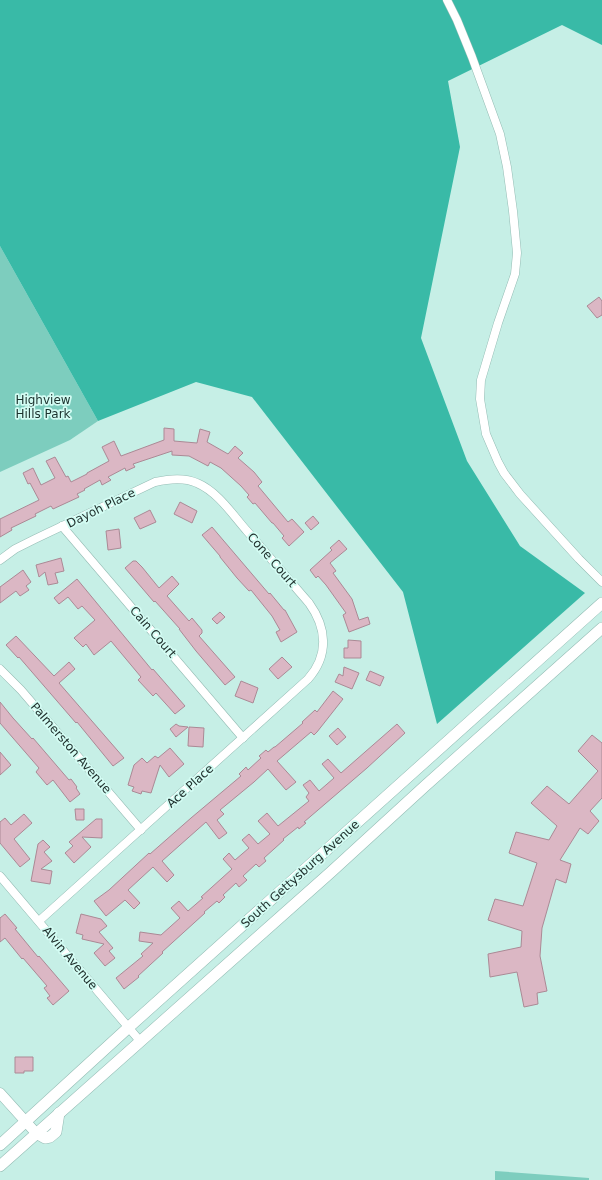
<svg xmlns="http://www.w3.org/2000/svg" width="602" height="1180" font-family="'DejaVu Sans',sans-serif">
	<rect width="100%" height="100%" fill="#c6efe6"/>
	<!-- green -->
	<g fill="#7dcdbe">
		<polygon points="0,246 98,421 70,440 0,472"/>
		<polygon points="495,1171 589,1178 589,1180 495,1180"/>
	</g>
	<!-- forest -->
	<polygon fill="#39baa7" points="0,0 602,0 602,45 562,25 448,81 460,147 421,338 467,461 520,546 585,593 437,724 403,592 252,397 196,382 98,421 0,246"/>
	<!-- building -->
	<g fill="#dbb7c4" stroke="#ab8995">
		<polygon points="599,297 602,301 602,315 597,318 587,306"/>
		<polygon points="164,428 174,429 174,441 197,443 200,429 210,432 207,442 228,454 235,446 243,453 238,458 254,472 262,482 258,486 288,522 292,519 304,532 289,546 282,538 284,536 273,523 272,523 255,503 253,504 247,497 249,495 241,486 221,468 210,462 208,466 189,456 172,455 172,451 133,464 135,467 126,471 125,468 108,477 111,480 102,485 100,480 84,489 85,490 77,494 79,497 53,509 51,506 35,514 36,516 11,528 12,530 0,537 0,519 39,500 30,483 28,484 23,473 33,468 41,485 55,478 46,461 55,457 66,477 68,476 71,482 87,474 87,473 109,461 102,447 114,441 121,456 164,440"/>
		<polygon points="180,502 197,511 192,523 174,514"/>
		<polygon points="150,510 156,522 140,529 134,518"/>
		<polygon points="313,516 319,523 311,530 305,523"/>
		<polygon points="212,527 269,594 270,593 284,610 285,610 297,632 281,642 276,632 280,630 272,616 251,590 249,591 237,578 220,557 220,556 202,535"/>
		<polygon points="119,529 121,548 108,550 106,531"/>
		<polygon points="339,540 347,549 330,563 336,571 333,573 352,599 359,620 368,617 370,624 349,632 343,615 346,613 326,585 318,576 316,578 310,570 332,550 330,548"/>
		<polygon points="61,558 64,571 55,573 58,583 48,585 45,572 39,577 36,565"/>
		<polygon points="133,561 136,561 142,567 159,588 172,576 179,584 167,596 189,621 192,618 202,630 202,633 199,636 235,677 225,685 196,651 179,629 180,629 155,601 154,602 125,568"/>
		<polygon points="23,570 31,582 26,586 29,590 20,596 16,591 0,603 0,587"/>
		<polygon points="77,579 152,670 153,669 185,706 175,714 156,693 153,696 138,680 141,677 111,641 94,655 86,644 83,647 74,638 95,620 82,606 78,609 68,597 59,604 54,598"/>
		<polygon points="220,612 225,617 217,624 212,619"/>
		<polygon points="16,636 54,676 69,662 75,669 59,683 124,758 113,766 77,722 76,723 19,657 18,658 6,645"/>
		<polygon points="348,640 361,641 361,658 344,658 344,648 348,648"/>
		<polygon points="282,657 292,667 278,679 269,669"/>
		<polygon points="344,667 359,673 352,689 335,682 339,674 343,676"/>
		<polygon points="370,671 384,677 380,686 366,680"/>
		<polygon points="241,681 258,688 253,703 235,696"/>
		<polygon points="333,691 343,699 317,732 314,735 311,732 277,761 296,782 286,790 268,769 254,782 220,810 224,814 217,820 227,833 219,839 206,822 162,861 174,875 167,882 153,867 128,890 140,903 134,909 125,900 106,916 94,901 109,890 149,853 150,854 191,818 241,776 239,774 246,767 248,770 261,758 259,756 266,750 268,752 274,747 275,747 303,723 302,722 315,710 317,712"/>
		<polygon points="0,702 13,718 32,739 33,738 69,780 71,779 77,787 76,788 80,794 70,802 53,780 47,785 36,772 39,768 0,723"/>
		<polygon points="176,724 179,726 188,727 176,737 170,729"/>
		<polygon points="397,724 405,733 367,768 304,822 306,823 299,829 298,827 283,839 284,840 264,858 266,861 259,867 256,864 243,876 247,880 239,887 236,883 223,895 225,897 219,903 217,901 204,912 205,913 162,952 163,953 138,976 139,977 124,989 116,978 143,956 141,954 153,943 139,941 140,932 161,935 180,918 171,908 179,901 188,911 203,898 201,897 232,869 223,859 229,853 235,860 249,848 242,840 249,834 258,844 270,834 258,821 267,813 278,826 309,801 306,797 309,793 303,785 310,780 319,791 334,778 322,764 328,759 341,773"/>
		<polygon points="189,727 204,728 203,747 188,746"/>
		<polygon points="338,728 346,737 337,745 329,736"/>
		<polygon points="592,735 602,743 602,798 590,811 599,821 588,834 580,828 560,860 571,864 566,883 556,879 542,928 540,956 547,991 537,993 538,1004 524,1007 517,972 490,977 488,954 521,947 522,931 488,920 495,899 523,906 537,863 509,853 516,832 549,840 557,826 531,803 547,786 569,804 598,771 578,751"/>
		<polygon points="170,748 184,764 169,777 160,765 151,793 142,791 141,794 132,791 134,787 128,785 134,765 142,758 147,763 155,756 158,758"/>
		<polygon points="0,752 11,765 0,775"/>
		<polygon points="75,809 84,809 84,820 76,820"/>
		<polygon points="24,814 32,823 14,839 30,859 20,867 0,843 0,822 5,818 11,825"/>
		<polygon points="96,819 102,819 102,838 82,837 91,847 74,863 65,853 73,846 69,842"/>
		<polygon points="43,840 50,847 44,852 52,861 41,869 52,871 50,884 31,881 38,844"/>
		<polygon points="5,914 17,928 15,929 38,957 39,956 69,991 53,1005 47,998 50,996 44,988 47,986 23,958 22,959 5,938 0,942 0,918"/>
		<polygon points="81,914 101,919 107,926 99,932 113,948 109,951 115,958 105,966 94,953 104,944 82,939 83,935 76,933"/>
		<polygon points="15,1057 33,1057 33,1071 24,1071 24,1073 15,1073"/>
	</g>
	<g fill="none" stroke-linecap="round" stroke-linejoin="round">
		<!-- minor casing -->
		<g stroke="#94bcb4" stroke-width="9">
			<g id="minor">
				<polyline points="447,0 457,20 472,57 500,134 507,167 513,211 517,253 515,274 498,323 481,380 480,399 486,434 498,462 504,473 520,494 579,559 602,582"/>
				<polyline points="62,526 243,738"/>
				<path d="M 0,560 L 15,549 L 35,539 L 155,482 C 168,479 184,477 197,483 C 218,492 232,514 247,531 C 268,555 288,579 309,603 C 327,628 329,655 308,679 L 39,921"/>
				<polyline points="0,669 21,690 141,830"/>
				<polyline points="0,876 140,1041"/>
			</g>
		</g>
		<!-- tertiary casing -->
		<g stroke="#94bcb4" stroke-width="11">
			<polyline id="tertiary" points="0,1093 36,1133"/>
		</g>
		<!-- secondary casing -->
		<g stroke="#94bcb4" stroke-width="12">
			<g id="secondary">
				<polyline points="36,1133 45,1138 50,1137 56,1132 59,1113"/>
				<polyline points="0,1145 129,1027 602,603"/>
				<polyline points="0,1166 331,872 425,786 602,628"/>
			</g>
		</g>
		<!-- minor -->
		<use href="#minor" stroke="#fff" stroke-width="8"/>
		<!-- tertiary -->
		<use href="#tertiary" stroke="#fff" stroke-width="10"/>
		<!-- secondary -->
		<use href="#secondary" stroke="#fff" stroke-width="11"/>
	</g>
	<g text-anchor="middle" stroke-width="3.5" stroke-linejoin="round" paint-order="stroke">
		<!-- park labels -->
		<g font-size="12" fill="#1b312d" stroke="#d3fcf3">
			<text x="43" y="404">Highview<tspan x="43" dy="14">Hills Park</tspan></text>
		</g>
		<!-- street labels -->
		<g font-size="12" fill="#1c2c29" stroke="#d3fcf3">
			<text transform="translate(101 508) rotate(-26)" y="4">Dayoh Place</text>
			<text transform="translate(272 560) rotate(49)" y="4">Cone Court</text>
			<text transform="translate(153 632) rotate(49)" y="4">Cain Court</text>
			<text transform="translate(71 748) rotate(49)" y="4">Palmerston Avenue</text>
			<text transform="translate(190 786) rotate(-42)" y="4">Ace Place</text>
			<text transform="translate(300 874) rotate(-42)" y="4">South Gettysburg Avenue</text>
			<text transform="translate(70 958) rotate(50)" y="4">Alvin Avenue</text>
		</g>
	</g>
</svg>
